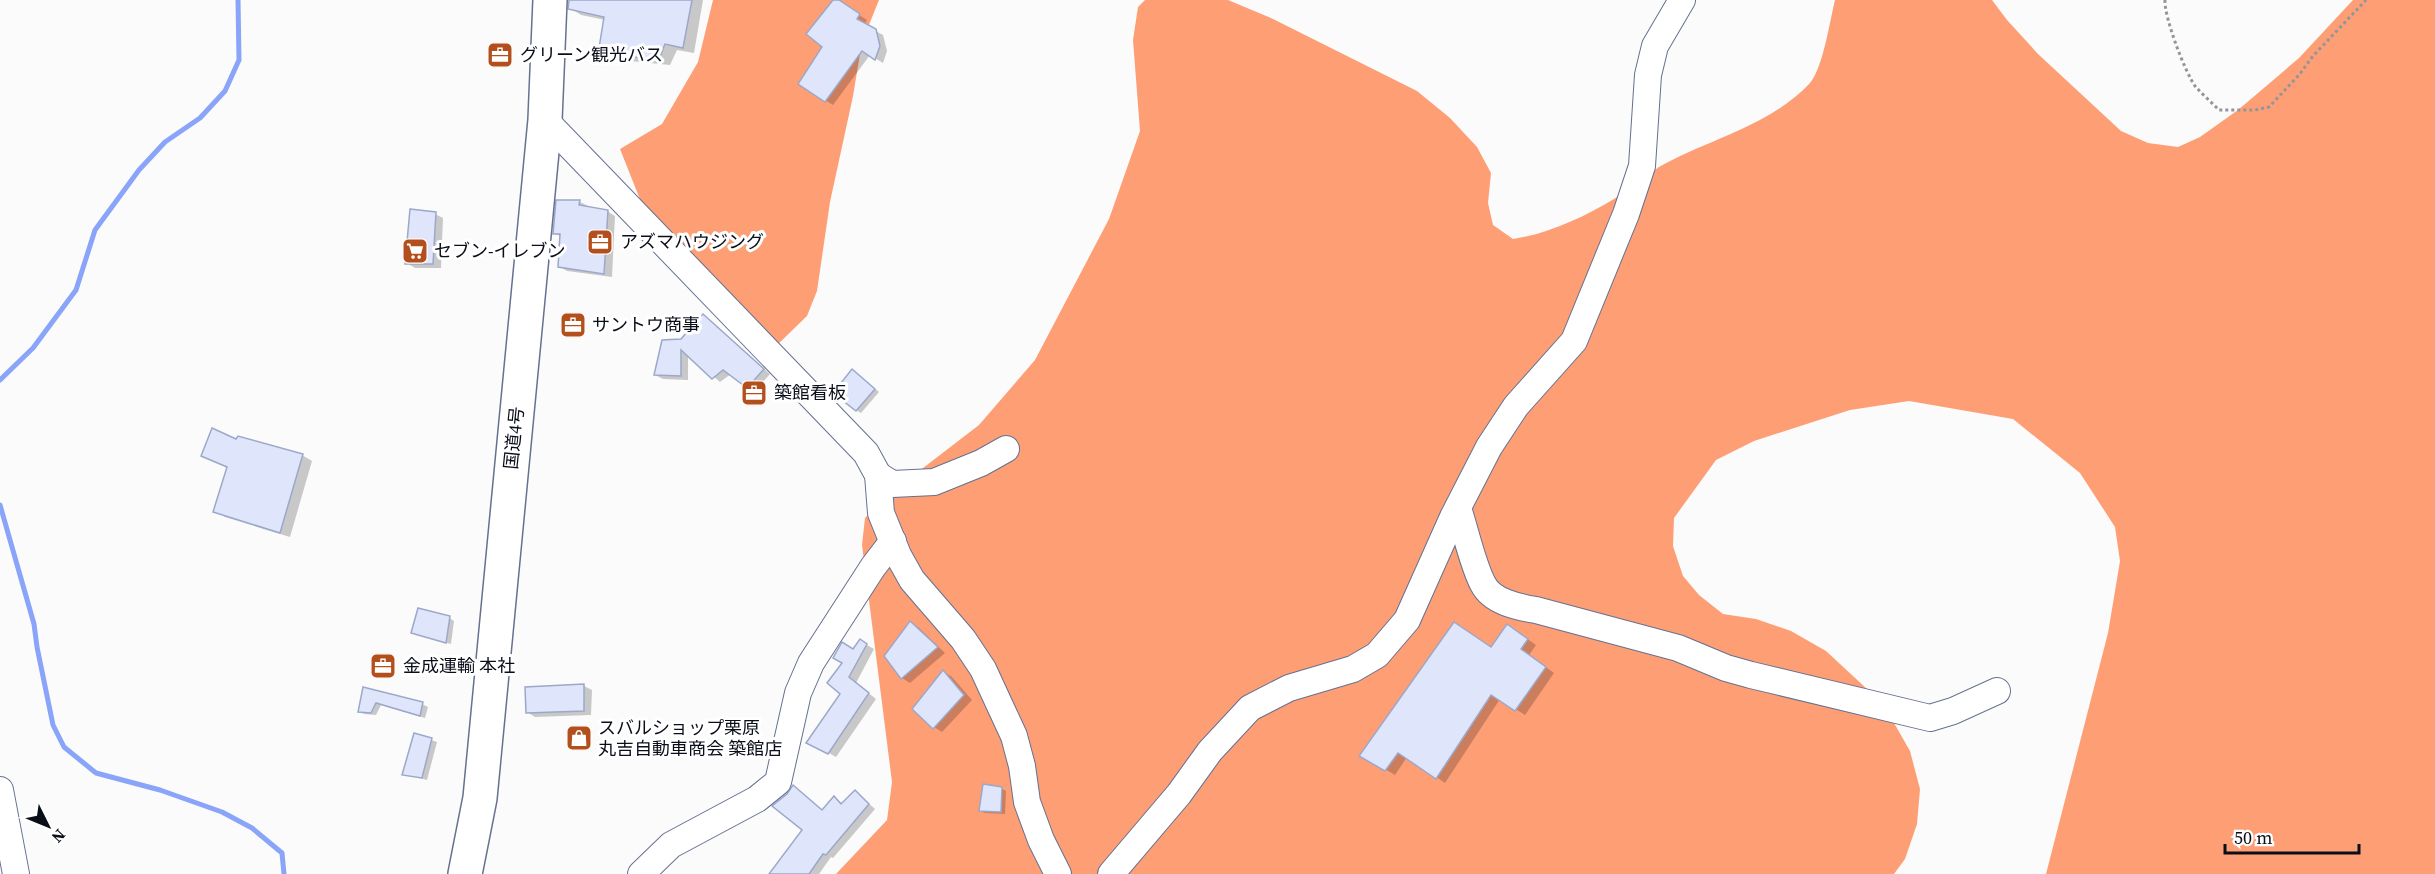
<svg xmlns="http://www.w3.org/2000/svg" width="2435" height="874" font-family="'Source Serif 4','Noto Sans JP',serif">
	<rect width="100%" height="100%" fill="#fbfbfb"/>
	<!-- forest -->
	<g fill="#fd9e75">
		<polygon points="713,0 879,0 862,42 853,96 830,202 817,291 807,316 776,346 653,232 620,149 662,124 698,62"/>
		<path d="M 1145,0 L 1228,0 L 1271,18 L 1417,91 L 1450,118 L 1477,147 L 1491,173 L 1488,203 L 1493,225 L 1513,239 C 1548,234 1584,217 1614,199 C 1630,189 1644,177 1659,167 C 1709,139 1770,126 1810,83 C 1823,68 1830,20 1835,0 L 1992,0 L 2007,20 L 2038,54 L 2121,131 L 2148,143 L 2178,147 L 2200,137 L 2238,110 L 2299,58 L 2353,0 L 2435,0 L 2435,874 L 2046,874 L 2108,633 L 2120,561 L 2115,527 L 2080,473 L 2013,419 L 1909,401 L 1850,410 L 1754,441 L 1716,460 L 1674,518 L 1673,546 L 1683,576 L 1699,595 L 1723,614 L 1756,619 L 1791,631 L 1826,651 L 1867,689 L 1894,723 L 1910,751 L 1920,789 L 1917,824 L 1905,859 L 1894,874 L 836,874 L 887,820 L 892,782 L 862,545 L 865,518 L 884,498 L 979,425 L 1035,360 L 1109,219 L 1140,131 L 1133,40 L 1138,7 Z"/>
	</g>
	<!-- shadow -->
	<g fill="#0003">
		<polygon points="571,0 703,0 694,53 677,50 670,65 630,61 612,54 601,48 605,20 581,15 570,8"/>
		<polygon points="835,0 867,20 864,25 883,35 887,51 883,63 870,55 833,105 825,100 825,46"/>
		<polygon points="558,201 580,202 588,206 587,208 607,211 615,216 612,277 567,271 559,266 561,237 555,233"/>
		<polygon points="435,214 443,218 441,268 415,268 407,263"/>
		<polygon points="703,316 770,374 755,391 731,374 720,382 688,354 688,380 663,379 655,375"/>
		<polygon points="858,374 879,392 861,413 856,410"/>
		<polygon points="237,442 302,455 312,461 290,537 225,517 215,511 229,468 203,456"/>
		<polygon points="449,618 454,621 451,644 417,635"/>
		<polygon points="910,623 918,627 945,653 910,683 902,678"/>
		<polygon points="1516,631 1536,645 1529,655 1554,673 1525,715 1500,699 1445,783 1407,757 1395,775 1361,755 1491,648"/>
		<polygon points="860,641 874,649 856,683 876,699 836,757 809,742 842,694 853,650"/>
		<polygon points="943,672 951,676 972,700 942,732 934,727"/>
		<polygon points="584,686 592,690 591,715 535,717 527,712 526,688"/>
		<polygon points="364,689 422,704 428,707 425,718 381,705 376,715 364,714 359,711"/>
		<polygon points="415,734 437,742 427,780 404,774"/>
		<polygon points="1001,788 1006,791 1005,814 985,813 980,811"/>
		<polygon points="800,791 823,811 835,798 843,804 856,792 875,809 833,858 831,857 819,874 771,874 804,830"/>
	</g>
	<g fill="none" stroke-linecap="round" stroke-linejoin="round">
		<!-- stream -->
		<g stroke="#89a4f8" stroke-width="5">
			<polyline points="0,380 33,348 76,290 95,230 139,170 165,142 200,118 225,91 239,60 238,0"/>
			<polyline points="0,505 34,624 37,647 53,725 64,747 96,773 160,790 222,812 252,828 282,853 284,874"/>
		</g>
	</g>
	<!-- building -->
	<g fill="#dfe6fc" stroke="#9ca8c9" stroke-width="1.5">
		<polygon points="569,0 692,0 683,48 665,44 659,59 618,56 599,48 604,17 568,9"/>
		<polygon points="833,0 839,0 860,14 857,19 876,29 880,46 875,60 862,51 825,102 798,84 822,47 806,34"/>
		<polygon points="556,200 580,200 579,205 608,210 604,274 558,267 560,234 553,234"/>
		<polygon points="410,209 436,212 433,264 405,264"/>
		<polygon points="703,314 764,369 747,388 723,370 712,379 681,350 681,376 654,375 662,340 681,339"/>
		<polygon points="852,369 875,389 856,411 833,393"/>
		<polygon points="212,428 236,439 238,436 303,454 280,533 213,512 227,467 201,456"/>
		<polygon points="418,608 450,616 446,643 411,633"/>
		<polygon points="910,621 938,647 901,679 884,656"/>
		<polygon points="1454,622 1491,647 1507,624 1528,639 1521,649 1546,667 1515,711 1491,695 1436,779 1398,753 1385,771 1359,756"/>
		<polygon points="860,639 867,644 849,677 869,693 828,754 806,743 840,694 827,683 842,663 833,658 842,642 853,649"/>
		<polygon points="943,670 964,695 933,729 912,709"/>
		<polygon points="584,684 584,711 526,713 525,687"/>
		<polygon points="363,687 423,702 420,716 376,703 371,713 358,712"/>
		<polygon points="414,733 432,738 422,778 402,775"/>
		<polygon points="983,784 1002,787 1001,812 979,811"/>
		<polygon points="793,785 822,810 834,796 841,804 855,790 869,804 826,855 823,854 809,874 769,874 802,830 772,806 787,794"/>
	</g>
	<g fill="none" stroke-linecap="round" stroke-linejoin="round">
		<!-- minor casing -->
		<g stroke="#667190" stroke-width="28">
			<g id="minor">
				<polyline points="545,120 866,453 878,475 881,513 898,555 912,580 963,639 983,669 1014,736 1022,766 1027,802 1041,840 1058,874"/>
				<polyline points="878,475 892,484 934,482 981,463 1006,449"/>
				<path d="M 1458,508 C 1465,529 1473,566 1483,584 C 1492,602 1518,607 1536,610 L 1678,648 L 1726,668 L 1751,675 L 1930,718 L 1953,711 L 1997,691"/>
				<polyline points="0,790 16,874"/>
				<polyline points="641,874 671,845 757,799 778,782 798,693 811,663 873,567 893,541"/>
				<polyline points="1111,874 1179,794 1210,751 1250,708 1289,688 1353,669 1377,655 1407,620 1453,517 1489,447 1516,406 1574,341 1626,214 1642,166 1648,75 1655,46 1682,0"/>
			</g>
		</g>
		<!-- highway casing -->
		<g stroke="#667190" stroke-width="36">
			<polyline id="highway" points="465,874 480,798 545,120 550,0"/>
		</g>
		<!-- path -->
		<path stroke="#93959a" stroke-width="3" stroke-dasharray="3 3" stroke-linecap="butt" d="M 2165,0 C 2164,17 2185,72 2195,86 C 2202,94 2211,102 2219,110 L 2255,110 L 2269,107 L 2299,75 L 2313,56 L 2366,0"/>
		<!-- minor -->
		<use href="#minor" stroke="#fff" stroke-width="26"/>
		<!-- highway -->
		<use href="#highway" stroke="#fff" stroke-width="33"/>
	</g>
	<!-- icons -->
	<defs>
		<g id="office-square" transform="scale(1.35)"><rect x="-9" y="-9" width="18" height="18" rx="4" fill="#b34f1c" stroke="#fff"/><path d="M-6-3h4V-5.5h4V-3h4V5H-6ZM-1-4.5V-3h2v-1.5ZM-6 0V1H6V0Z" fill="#fff"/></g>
		<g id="supermarket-square" transform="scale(1.35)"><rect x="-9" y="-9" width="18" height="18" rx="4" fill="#b34f1c" stroke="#fff"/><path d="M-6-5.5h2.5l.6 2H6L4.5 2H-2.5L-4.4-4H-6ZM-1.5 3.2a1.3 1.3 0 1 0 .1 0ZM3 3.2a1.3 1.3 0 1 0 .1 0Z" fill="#fff"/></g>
		<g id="shop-square" transform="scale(1.35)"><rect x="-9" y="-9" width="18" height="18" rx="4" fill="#b34f1c" stroke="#fff"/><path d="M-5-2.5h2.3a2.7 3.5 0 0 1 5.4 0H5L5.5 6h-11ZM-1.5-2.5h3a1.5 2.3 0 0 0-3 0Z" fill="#fff"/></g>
	</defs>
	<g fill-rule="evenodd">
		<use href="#office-square" x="500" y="55"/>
		<use href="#office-square" x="600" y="242"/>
		<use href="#supermarket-square" x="415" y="251"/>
		<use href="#office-square" x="573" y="325"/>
		<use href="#office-square" x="754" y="393"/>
		<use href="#office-square" x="383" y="666"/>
		<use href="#shop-square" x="579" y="738"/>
	</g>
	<g text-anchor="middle" stroke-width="6" stroke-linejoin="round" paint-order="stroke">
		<!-- poi labels -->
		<g font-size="18" fill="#0a0e19" stroke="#fff" text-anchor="start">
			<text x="520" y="61">グリーン観光バス</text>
			<text x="620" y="248">アズマハウジング</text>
			<text x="434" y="257">セブン-イレブン</text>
			<text x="592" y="331">サントウ商事</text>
			<text x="774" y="399">築館看板</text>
			<text x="403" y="672">金成運輸 本社</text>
			<text x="598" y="734">スバルショップ栗原<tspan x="598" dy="21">丸吉自動車商会 築館店</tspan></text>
		</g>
		<!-- street labels -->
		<g font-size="18" fill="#0a0e19" stroke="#fff">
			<text transform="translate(514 438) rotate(-84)" y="6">国道4号</text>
		</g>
	</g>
	<!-- north arrow -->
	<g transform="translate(48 826) rotate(133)" stroke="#ffffff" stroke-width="4.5" paint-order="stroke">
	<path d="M0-4.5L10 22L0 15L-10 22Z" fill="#0a0e19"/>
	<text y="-9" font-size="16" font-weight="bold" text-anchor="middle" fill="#0a0e19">N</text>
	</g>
	<!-- scale -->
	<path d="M2225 844v9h134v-9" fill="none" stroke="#0a0e19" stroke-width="3"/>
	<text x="2234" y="844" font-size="18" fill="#0a0e19" stroke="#ffffff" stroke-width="4.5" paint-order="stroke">50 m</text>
</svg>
